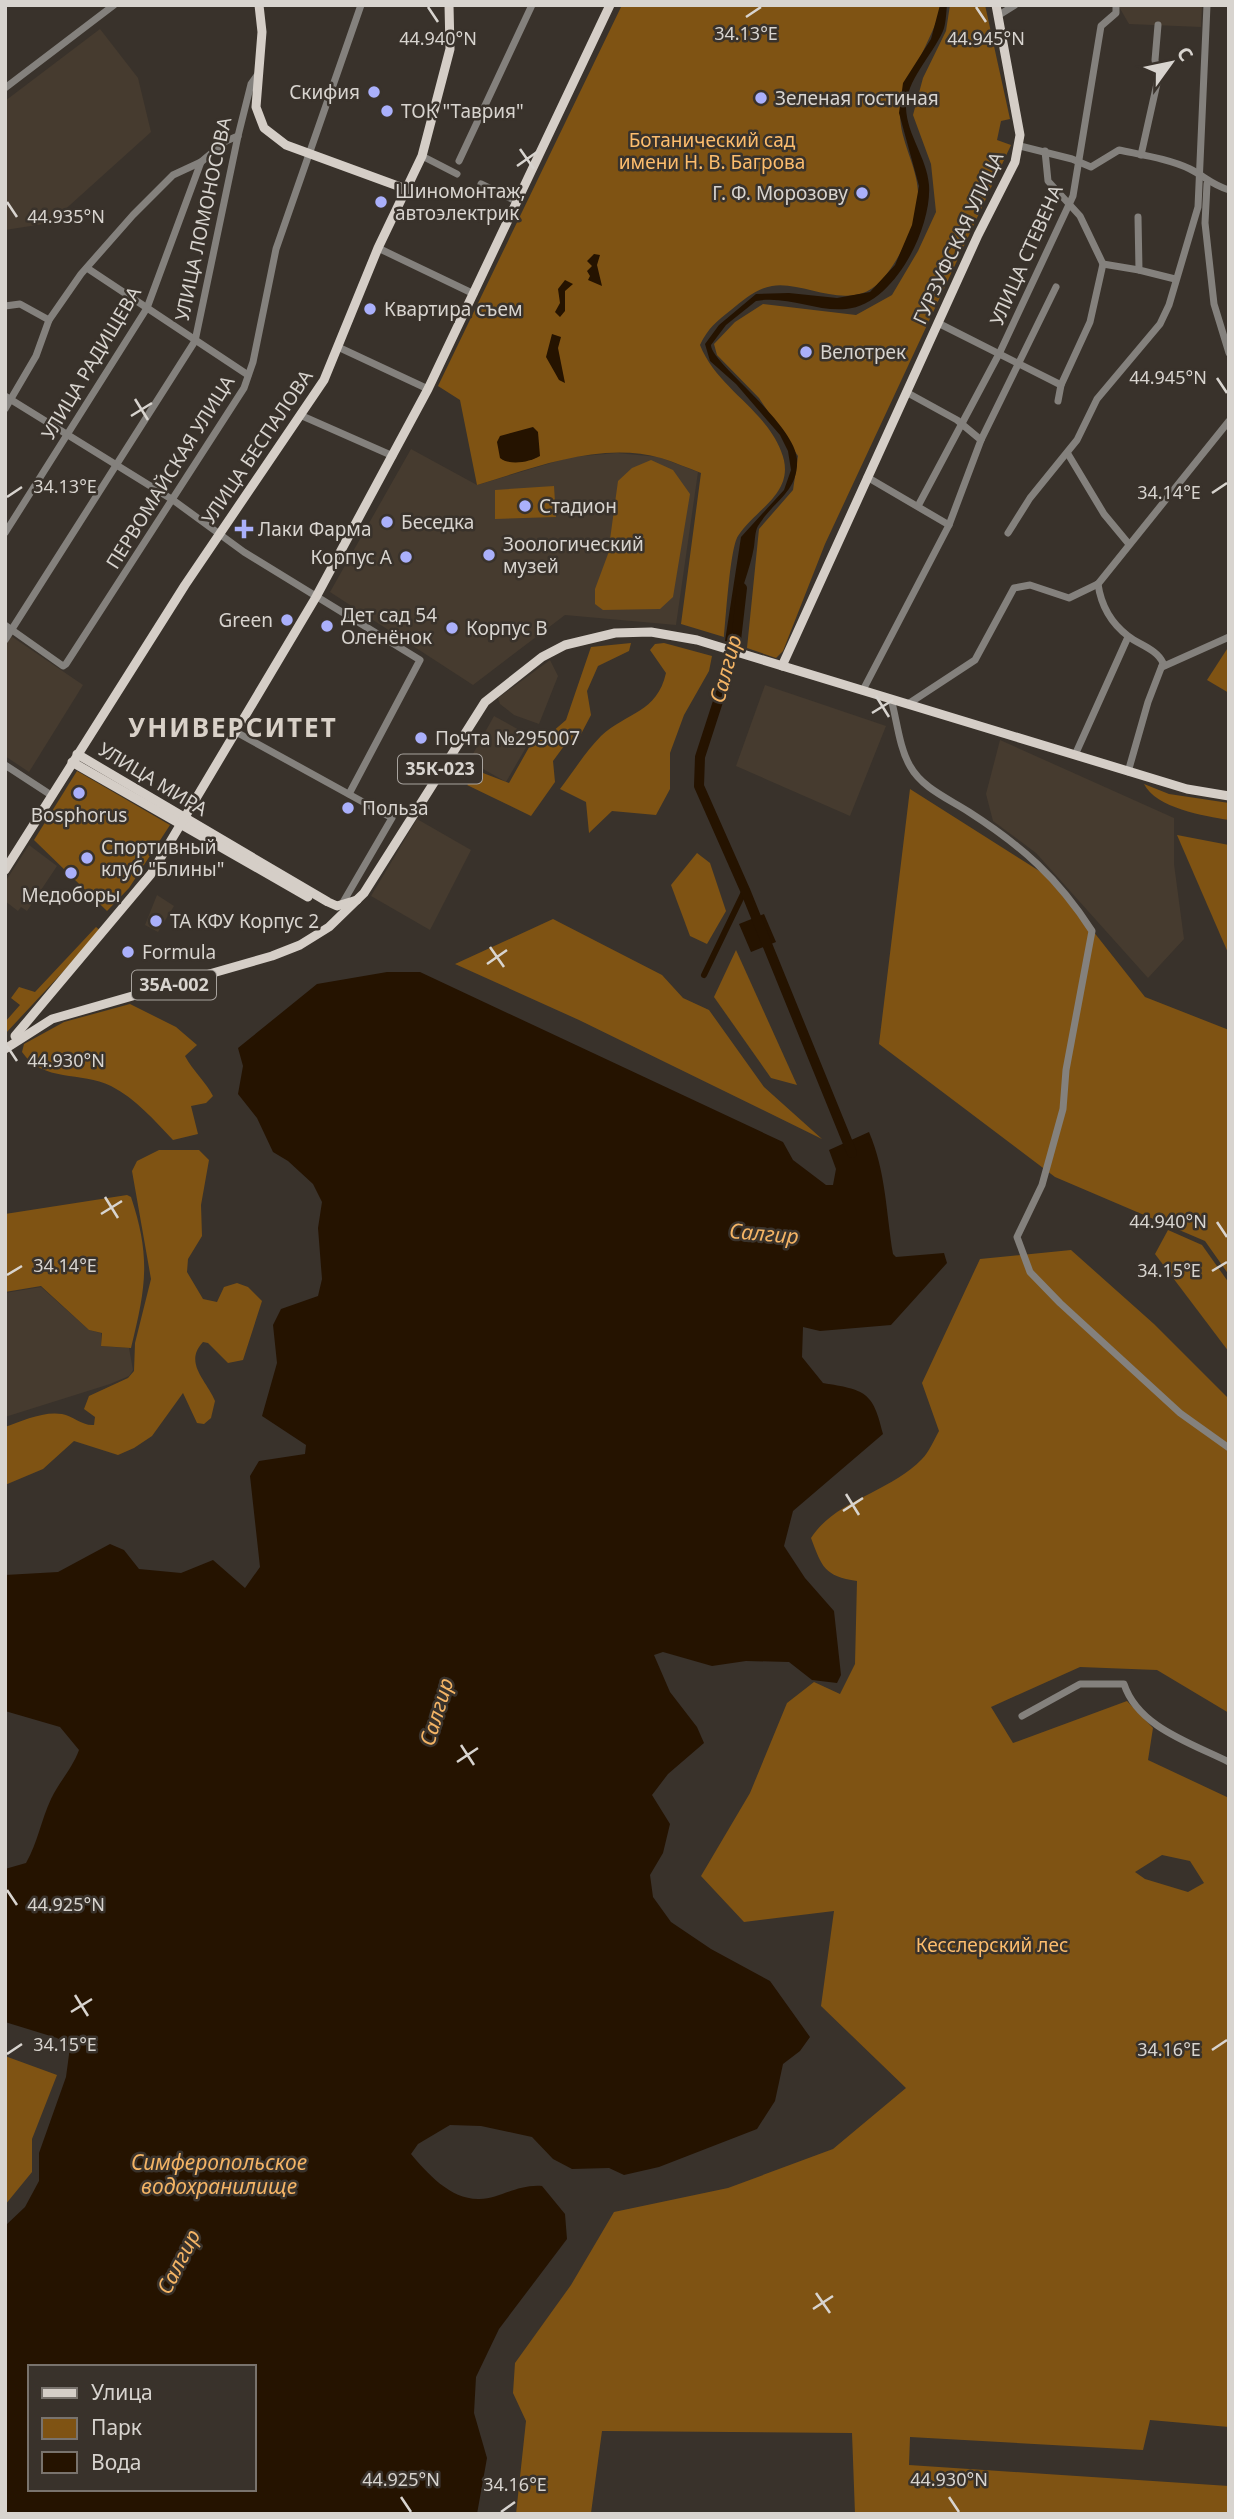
<svg xmlns="http://www.w3.org/2000/svg" width="1234" height="2519" font-family="'Noto Sans',sans-serif">
	<rect width="100%" height="100%" fill="#39322b"/>
	<!-- built -->
	<g fill="#463b2f">
		<polygon points="1118,5 1202,5 1201,27 1129,24"/>
		<polygon points="100,29 138,78 151,132 50,223 5,230 5,101"/>
		<polygon points="411,449 477,485 571,457 617,453 659,457 698,472 676,625 565,615 473,685 330,592"/>
		<polygon points="11,636 83,685 29,772 5,756 5,646"/>
		<polygon points="550,660 558,676 539,724 514,715 500,704 498,698"/>
		<polygon points="765,685 886,726 850,816 736,766"/>
		<polygon points="494,716 532,737 506,782 469,761"/>
		<polygon points="1000,740 1174,818 1174,864 1184,939 1148,978 1036,853 993,821 986,794"/>
		<polygon points="417,819 471,850 430,930 371,896"/>
		<polygon points="29,845 57,866 27,911 21,907 18,911 5,901 5,882"/>
		<polygon points="157,895 174,906 158,932 145,925"/>
		<polygon points="41,1287 89,1330 101,1333 101,1346 129,1348 133,1370 129,1376 110,1384 5,1417 5,1293"/>
	</g>
	<!-- green -->
	<g fill="#7f5313" fill-rule="evenodd">
		<path d="M 622,5 L 942,5 C 934,37 901,86 900,114 C 900,141 917,166 918,192 C 920,219 902,254 886,275 C 854,318 807,280 772,286 C 755,289 744,300 731,310 C 717,321 708,328 700,345 C 717,388 765,409 781,451 C 798,492 756,508 738,536 C 730,548 726,618 724,637 L 681,624 L 701,473 C 688,468 674,462 661,458 C 600,441 534,468 477,485 L 460,400 L 438,386 Z"/>
		<polygon points="950,5 985,5 1010,119 1001,121 997,140 1011,145 825,544 783,651 776,658 747,648 759,529 793,490 798,456 759,398 717,355 714,344 735,322 763,304 856,315 892,295 918,251 936,212 931,164 913,115 923,78 946,31"/>
		<polygon points="651,460 673,470 690,494 673,597 660,609 603,610 595,604 595,589 608,554 618,481 632,468"/>
		<polygon points="554,486 556,517 495,519 495,490"/>
		<polygon points="631,643 629,651 598,666 587,691 591,715 580,736 567,742 553,761 555,782 531,816 467,785 483,773 509,783 532,742 551,733 566,720 591,647"/>
		<path d="M 664,643 L 712,656 L 709,671 L 684,715 L 670,753 L 670,789 L 656,815 L 612,811 L 589,833 L 586,802 L 560,789 C 573,772 586,751 601,736 C 627,712 657,713 666,673 L 650,650 L 655,644 Z"/>
		<polygon points="1229,646 1229,693 1207,680"/>
		<polygon points="77,771 170,825 129,888 107,911 34,840"/>
		<path d="M 1144,784 L 1169,794 L 1229,803 L 1229,820 C 1204,816 1156,808 1144,784 Z"/>
		<polygon points="910,789 1052,879 1145,997 1229,1030 1229,1275 1205,1241 1055,1177 879,1044"/>
		<polygon points="1177,835 1229,845 1229,955"/>
		<polygon points="697,853 710,863 726,911 707,944 690,936 671,885"/>
		<polygon points="553,919 662,975 683,998 709,1010 764,1087 822,1139 579,1020 455,964"/>
		<polygon points="96,927 101,931 5,1034 5,1022 20,1005 11,998 19,987 35,992"/>
		<polygon points="736,950 797,1085 771,1078 714,997"/>
		<path d="M 130,1004 L 176,1027 L 197,1045 L 185,1056 C 193,1071 205,1081 213,1096 L 206,1103 L 191,1106 L 198,1134 L 173,1140 C 154,1120 136,1099 111,1086 C 81,1071 43,1083 22,1052 L 24,1044 L 64,1022 Z"/>
		<path d="M 159,1150 L 199,1150 L 209,1160 L 201,1205 L 202,1236 L 188,1259 L 187,1272 L 203,1299 L 217,1302 L 224,1287 L 237,1283 L 248,1287 L 262,1301 L 243,1360 L 228,1363 L 208,1343 L 203,1342 C 183,1363 207,1381 215,1401 L 211,1418 L 204,1424 L 197,1423 L 183,1393 L 152,1436 L 134,1448 L 118,1455 L 74,1441 L 43,1469 L 5,1485 L 5,1427 C 22,1421 43,1411 62,1414 C 73,1416 82,1426 94,1425 L 95,1417 L 84,1409 L 89,1396 L 128,1378 L 134,1371 L 135,1343 L 151,1279 L 132,1171 L 137,1161 Z"/>
		<path d="M 127,1195 L 131,1197 C 151,1257 146,1287 131,1348 L 101,1346 L 102,1333 L 89,1330 L 41,1286 L 5,1292 L 5,1214 Z"/>
		<polygon points="1168,1230 1202,1245 1229,1283 1229,1352 1155,1254"/>
		<path d="M 1071,1250 L 1154,1324 L 1229,1399 L 1229,1713 L 1157,1670 L 1080,1667 L 991,1707 L 1013,1743 L 1127,1701 L 1153,1728 L 1148,1760 L 1229,1798 L 1229,2427 L 1150,2420 L 1143,2450 L 910,2437 L 909,2465 L 1229,2486 L 1229,2514 L 855,2514 L 852,2433 L 602,2431 L 591,2513 L 656,2514 L 516,2514 L 526,2421 L 513,2393 L 515,2363 L 571,2285 L 614,2212 L 728,2188 L 833,2149 L 906,2088 L 821,2006 L 834,1911 L 744,1922 L 701,1876 L 750,1793 L 787,1703 L 814,1682 L 840,1694 L 855,1664 L 857,1581 C 824,1576 822,1567 811,1538 C 835,1500 891,1492 922,1459 C 929,1452 934,1440 939,1431 L 922,1383 L 980,1259 ZM 1162,1855 L 1190,1861 L 1204,1883 L 1188,1892 L 1145,1879 L 1135,1872 Z"/>
		<polygon points="5,2056 57,2075 32,2139 32,2172 5,2205"/>
	</g>
	<!-- water -->
	<g fill="#251300" fill-rule="evenodd">
		<path d="M 940,5 L 947,5 C 946,14 946,24 943,31 C 932,56 906,80 906,108 C 907,135 927,158 929,185 C 932,228 894,305 846,309 C 817,312 786,295 756,301 L 726,325 L 711,345 C 710,362 794,422 797,459 C 799,492 773,501 758,526 C 755,531 755,540 754,547 C 750,570 740,591 736,614 C 734,625 736,636 741,645 L 725,641 L 741,537 L 784,490 L 791,470 L 788,451 L 780,435 L 736,384 L 710,361 L 705,344 L 719,325 L 756,294 L 789,293 L 837,298 L 870,292 L 895,265 L 912,225 L 919,186 L 899,113 L 903,83 L 931,39 Z"/>
		<polygon points="594,254 600,255 597,265 602,286 588,280 590,276 587,271 592,266 587,261"/>
		<polygon points="565,280 573,284 565,291 565,311 560,317 555,312 560,303 558,289"/>
		<polygon points="552,334 561,337 558,348 565,383 559,380 546,357"/>
		<path d="M 533,427 L 538,432 L 540,456 C 530,462 510,466 500,458 L 497,442 L 500,436 Z"/>
		<polygon points="764,914 776,942 751,952 739,924"/>
		<path d="M 387,972 L 420,972 L 783,1142 L 793,1160 L 826,1185 L 833,1185 L 836,1169 L 829,1150 L 869,1132 C 886,1172 886,1212 893,1254 L 896,1257 L 944,1253 L 947,1263 L 891,1325 L 820,1331 L 803,1327 L 802,1357 L 823,1383 C 865,1390 873,1391 883,1434 L 793,1511 L 784,1546 L 805,1578 L 834,1611 L 841,1675 L 837,1683 L 812,1680 L 789,1662 L 746,1661 L 712,1666 L 663,1652 L 654,1655 L 670,1692 L 697,1727 L 704,1743 L 668,1774 L 652,1795 L 670,1824 L 663,1853 L 650,1875 L 653,1897 L 671,1922 L 711,1949 L 770,1981 L 810,2037 L 800,2051 L 783,2064 L 775,2101 L 757,2129 L 659,2167 L 624,2175 L 609,2168 L 572,2169 L 553,2159 L 532,2137 L 481,2126 L 450,2125 L 418,2144 L 411,2154 C 427,2173 450,2199 478,2199 C 498,2200 516,2184 542,2186 L 565,2214 L 567,2239 L 499,2329 L 476,2377 L 474,2413 L 487,2458 L 477,2514 L 5,2514 L 5,2226 L 25,2207 L 39,2181 L 39,2153 L 66,2077 L 70,2047 L 57,2038 L 5,2022 L 5,1869 L 26,1863 C 38,1842 41,1820 51,1799 C 59,1782 72,1769 79,1750 L 60,1727 L 5,1711 L 5,1575 L 58,1572 L 110,1544 L 124,1550 L 139,1569 L 181,1573 L 213,1560 L 245,1588 L 260,1567 L 250,1476 L 259,1461 L 305,1454 L 306,1445 L 262,1416 L 277,1363 L 273,1325 L 281,1309 L 318,1296 L 322,1279 L 318,1228 L 322,1202 L 313,1184 L 288,1161 L 273,1152 L 257,1118 L 238,1094 L 243,1066 L 238,1048 L 317,984 ZM 30,2367 L 254,2367 L 254,2489 L 30,2489 Z"/>
	</g>
	<g fill="none" stroke-linecap="round" stroke-linejoin="round">
		<!-- canal -->
		<polyline stroke="#251300" stroke-width="6" points="704,975 745,890"/>
		<!-- river -->
		<polyline stroke="#251300" stroke-width="10" points="742,588 735,649 700,757 699,786 745,890 852,1153"/>
		<!-- minor -->
		<g stroke="#84817d" stroke-width="7">
			<polyline points="999,15 1015,5"/>
			<polyline points="5,88 114,5"/>
			<path d="M 1020,146 L 1072,159 L 1091,167 L 1119,150 C 1142,155 1169,159 1190,169 C 1204,176 1212,185 1229,190"/>
			<polyline points="1045,151 1048,181 1080,216 1103,264 1090,322 1061,385 1058,401"/>
			<polyline points="1141,155 1158,79 1155,60 1158,25"/>
			<polyline points="422,156 457,174"/>
			<polyline points="459,161 532,5"/>
			<polyline points="481,184 518,202"/>
			<polyline points="1207,184 1205,223 1214,304 1229,353"/>
			<polyline points="1138,217 1139,270 1175,279"/>
			<polyline points="378,248 474,294"/>
			<polyline points="1103,264 1139,270"/>
			<polyline points="87,268 248,375"/>
			<polyline points="5,306 20,304 49,320"/>
			<polyline points="938,323 1061,385"/>
			<polyline points="338,347 428,389"/>
			<polyline points="906,392 957,420 981,440"/>
			<polyline points="5,396 173,500 244,552 420,660 349,794"/>
			<polyline points="5,409 36,356 49,320 81,274 133,215 173,175 201,162 226,141 238,136"/>
			<polyline points="300,415 393,456"/>
			<polyline points="1068,454 1104,514 1128,543"/>
			<polyline points="867,477 949,525"/>
			<polyline points="918,506 1000,352 1073,196 1101,26 1116,13 1116,5"/>
			<polyline points="5,533 147,308 201,162"/>
			<polyline points="1008,533 1030,498 1077,440 1097,399 1160,324 1169,305 1198,207 1207,5"/>
			<path d="M 1098,584 C 1101,605 1111,623 1128,636 C 1139,645 1157,649 1163,663 L 1148,702 L 1128,772"/>
			<polyline points="5,625 63,666 66,664 244,388 253,362 276,249 361,5"/>
			<polyline points="5,640 195,341 238,136 251,84 258,74"/>
			<polyline points="1162,667 1229,637"/>
			<polyline points="863,690 949,525 981,440 1056,287"/>
			<path d="M 891,699 C 897,720 899,747 910,766 C 922,788 949,799 969,812 C 1022,846 1058,878 1092,931 L 1066,1070 L 1063,1109 L 1042,1185 L 1017,1237 L 1030,1272 L 1060,1303 L 1180,1413 L 1229,1448"/>
			<polyline points="908,704 975,660 1014,588 1030,585 1069,598 1098,584 1229,421"/>
			<polyline points="236,732 392,818 342,904"/>
			<polyline points="1075,755 1128,637"/>
			<polyline points="5,765 51,795"/>
			<path d="M 1022,1716 L 1080,1684 L 1124,1684 C 1138,1727 1191,1743 1229,1762"/>
		</g>
		<!-- major -->
		<g stroke="#d5cec7" stroke-width="9">
			<polyline points="259,5 262,32 256,107 264,128 286,145 406,189"/>
			<polyline points="782,666 978,235 1015,162 1020,135 996,5"/>
			<polyline points="77,754 328,902 337,906 357,900"/>
			<polyline points="72,762 308,897"/>
			<polyline points="5,870 185,585 324,380 378,248 422,156 450,49 449,5"/>
			<polyline points="15,1036 151,874 316,597 428,389 610,5"/>
			<polyline points="5,1049 52,1019 272,956 300,945 329,927 364,893 485,702 542,657 565,645 615,633 651,632 697,640 1187,789 1229,796"/>
		</g>
	</g>
	<!-- ticks -->
	<path fill="none" stroke="#d8d4cf" stroke-width="2.5" d="M 428,7 L 438,22M 976,7 L 986,22M 746,17 L 761,7M 520,149 L 534,169M 517,166 L 537,152M 7,202 L 17,217M 1217,378 L 1227,393M 135,399 L 148,420M 131,416 L 152,403M 1212,493 L 1227,483M 7,497 L 22,487M 876,696 L 889,717M 872,713 L 893,700M 490,947 L 504,967M 487,964 L 507,950M 7,1046 L 17,1061M 105,1197 L 118,1218M 101,1214 L 122,1201M 1217,1222 L 1227,1237M 1212,1271 L 1227,1262M 7,1275 L 22,1266M 846,1494 L 859,1515M 843,1511 L 863,1498M 461,1745 L 474,1765M 457,1762 L 478,1748M 7,1890 L 17,1905M 75,1995 L 88,2016M 71,2012 L 92,1999M 1212,2050 L 1227,2040M 7,2054 L 22,2044M 816,2293 L 830,2313M 813,2309 L 833,2296M 401,2497 L 411,2512M 949,2497 L 959,2512M 501,2512 L 515,2502"/>
	<!-- markers -->
	<g fill="#aab0fb" stroke="#39322b" stroke-width="2.5">
		<circle cx="374" cy="92" r="7"/>
		<circle cx="761" cy="98" r="7"/>
		<circle cx="387" cy="111" r="7"/>
		<circle cx="862" cy="193" r="7"/>
		<circle cx="381" cy="202" r="7"/>
		<circle cx="370" cy="309" r="7"/>
		<circle cx="806" cy="352" r="7"/>
		<circle cx="525" cy="506" r="7"/>
		<circle cx="387" cy="522" r="7"/>
		<path d="M240.5 518.5h7v7h7v7h-7v7h-7v-7h-7v-7h7z"/>
		<circle cx="489" cy="555" r="7"/>
		<circle cx="406" cy="557" r="7"/>
		<circle cx="287" cy="620" r="7"/>
		<circle cx="327" cy="626" r="7"/>
		<circle cx="452" cy="628" r="7"/>
		<circle cx="421" cy="738" r="7"/>
		<circle cx="79" cy="793" r="7"/>
		<circle cx="348" cy="808" r="7"/>
		<circle cx="87" cy="858" r="7"/>
		<circle cx="71" cy="873" r="7"/>
		<circle cx="156" cy="921" r="7"/>
		<circle cx="128" cy="952" r="7"/>
	</g>
	<g text-anchor="middle" stroke-width="5" stroke-linejoin="round" paint-order="stroke">
		<!-- shield labels -->
		<g fill="#39322b" stroke="#a8a39e" stroke-width="2">
			<rect x="398" y="754.5" width="84" height="29" rx="5"/>
			<rect x="132" y="970.5" width="84" height="29" rx="5"/>
		</g>
		<g font-size="18" font-weight="bold" fill="#d8d4cf">
			<text x="440" y="775">35К-023</text>
			<text x="174" y="991">35А-002</text>
		</g>
		<!-- poi labels -->
		<g font-size="19" fill="#d8d4cf" stroke="#39322b" text-anchor="start">
			<text x="360" y="99" text-anchor="end">Скифия</text>
			<text x="775" y="105">Зеленая гостиная</text>
			<text x="401" y="118">ТОК "Таврия"</text>
			<text x="395" y="198">Шиномонтаж,<tspan x="395" dy="22">автоэлектрик</tspan></text>
			<text x="848" y="200" text-anchor="end">Г. Ф. Морозову</text>
			<text x="384" y="316">Квартира съем</text>
			<text x="820" y="359">Велотрек</text>
			<text x="539" y="513">Стадион</text>
			<text x="401" y="529">Беседка</text>
			<text x="258" y="536">Лаки Фарма</text>
			<text x="503" y="551">Зоологический<tspan x="503" dy="22">музей</tspan></text>
			<text x="392" y="564" text-anchor="end">Корпус А</text>
			<text x="341" y="622">Дет сад 54<tspan x="341" dy="22">Оленёнок</tspan></text>
			<text x="273" y="627" text-anchor="end">Green</text>
			<text x="466" y="635">Корпус В</text>
			<text x="435" y="745">Почта №295007</text>
			<text x="362" y="815">Польза</text>
			<text x="79" y="822" text-anchor="middle">Bosphorus</text>
			<text x="101" y="854">Спортивный<tspan x="101" dy="22">клуб "Блины"</tspan></text>
			<text x="71" y="902" text-anchor="middle">Медоборы</text>
			<text x="170" y="928">ТА КФУ Корпус 2</text>
			<text x="142" y="959">Formula</text>
		</g>
		<!-- park labels -->
		<g font-size="19" fill="#fdbd6d" stroke="#39322b">
			<text x="712" y="147">Ботанический сад<tspan x="712" dy="22">имени Н. В. Багрова</tspan></text>
			<text x="992" y="1952">Кесслерский лес</text>
		</g>
		<!-- street labels -->
		<g font-size="19" fill="#d8d4cf" stroke="#39322b">
			<text transform="translate(203 219) rotate(-78)" y="7">УЛИЦА ЛОМОНОСОВА</text>
			<text transform="translate(958 238) rotate(-65)" y="7">ГУРЗУФСКАЯ УЛИЦА</text>
			<text transform="translate(1026 255) rotate(-66)" y="7">УЛИЦА СТЕВЕНА</text>
			<text transform="translate(91 363) rotate(-59)" y="7">УЛИЦА РАДИЩЕВА</text>
			<text transform="translate(257 447) rotate(-56)" y="7">УЛИЦА БЕСПАЛОВА</text>
			<text transform="translate(170 472) rotate(-58)" y="7">ПЕРВОМАЙСКАЯ УЛИЦА</text>
			<text transform="translate(153 779) rotate(31)" y="7">УЛИЦА МИРА</text>
		</g>
		<!-- water labels -->
		<g font-size="21" font-style="italic" fill="#f4b465" stroke="#39322b">
			<text transform="translate(726 669) rotate(-75)" y="7">Салгир</text>
			<text transform="translate(764 1234) rotate(5)" y="7">Салгир</text>
			<text transform="translate(437 1712) rotate(-73)" y="7">Салгир</text>
			<text x="219" y="2170">Симферопольское<tspan x="219" dy="24">водохранилище</tspan></text>
			<text transform="translate(179 2262) rotate(-63)" y="7">Салгир</text>
		</g>
		<!-- district labels -->
		<g font-size="26" font-weight="bold" letter-spacing="2" fill="#d9d1c8" stroke="#39322b">
			<text x="233" y="737">УНИВЕРСИТЕТ</text>
		</g>
	</g>
	<g font-size="18" text-anchor="middle" fill="#d8d4cf" stroke="#39322b" stroke-width="5" stroke-linejoin="round" paint-order="stroke">
		<text x="746" y="40">34.13°E</text>
		<text x="438" y="45">44.940°N</text>
		<text x="986" y="45">44.945°N</text>
		<text x="66" y="223">44.935°N</text>
		<text x="1168" y="384">44.945°N</text>
		<text x="65" y="493">34.13°E</text>
		<text x="1169" y="499">34.14°E</text>
		<text x="66" y="1067">44.930°N</text>
		<text x="1168" y="1228">44.940°N</text>
		<text x="65" y="1272">34.14°E</text>
		<text x="1169" y="1277">34.15°E</text>
		<text x="66" y="1911">44.925°N</text>
		<text x="65" y="2051">34.15°E</text>
		<text x="1169" y="2056">34.16°E</text>
		<text x="401" y="2486">44.925°N</text>
		<text x="949" y="2486">44.930°N</text>
		<text x="515" y="2491">34.16°E</text>
	</g>
	<!-- border -->
	<rect width="1234" height="2519" fill="none" stroke="#d8d4cf" stroke-width="14"/>
	<!-- legend -->
	<rect x="28" y="2365" width="228" height="126" fill="#39322b" stroke="#79736d" stroke-width="2"/>
	<rect x="42" y="2388" width="35" height="10" fill="#d5cec7" stroke="#79736d" stroke-width="2"/>
	<text x="91" y="2400" font-size="21" fill="#d8d4cf">Улица</text>
	<rect x="42" y="2418" width="35" height="21" fill="#7f5313" stroke="#79736d" stroke-width="2"/>
	<text x="91" y="2435" font-size="21" fill="#d8d4cf">Парк</text>
	<rect x="42" y="2452" width="35" height="21" fill="#251300" stroke="#79736d" stroke-width="2"/>
	<text x="91" y="2470" font-size="21" fill="#d8d4cf">Вода</text>
	<!-- north arrow -->
	<g transform="translate(1171 63) rotate(57)" stroke="#39322b" stroke-width="5" paint-order="stroke">
	<path d="M0-5L12 26L0 18L-12 26Z" fill="#d8d4cf"/>
	<text y="-10" font-size="19" font-weight="bold" text-anchor="middle" fill="#d8d4cf">С</text>
	</g>
</svg>
